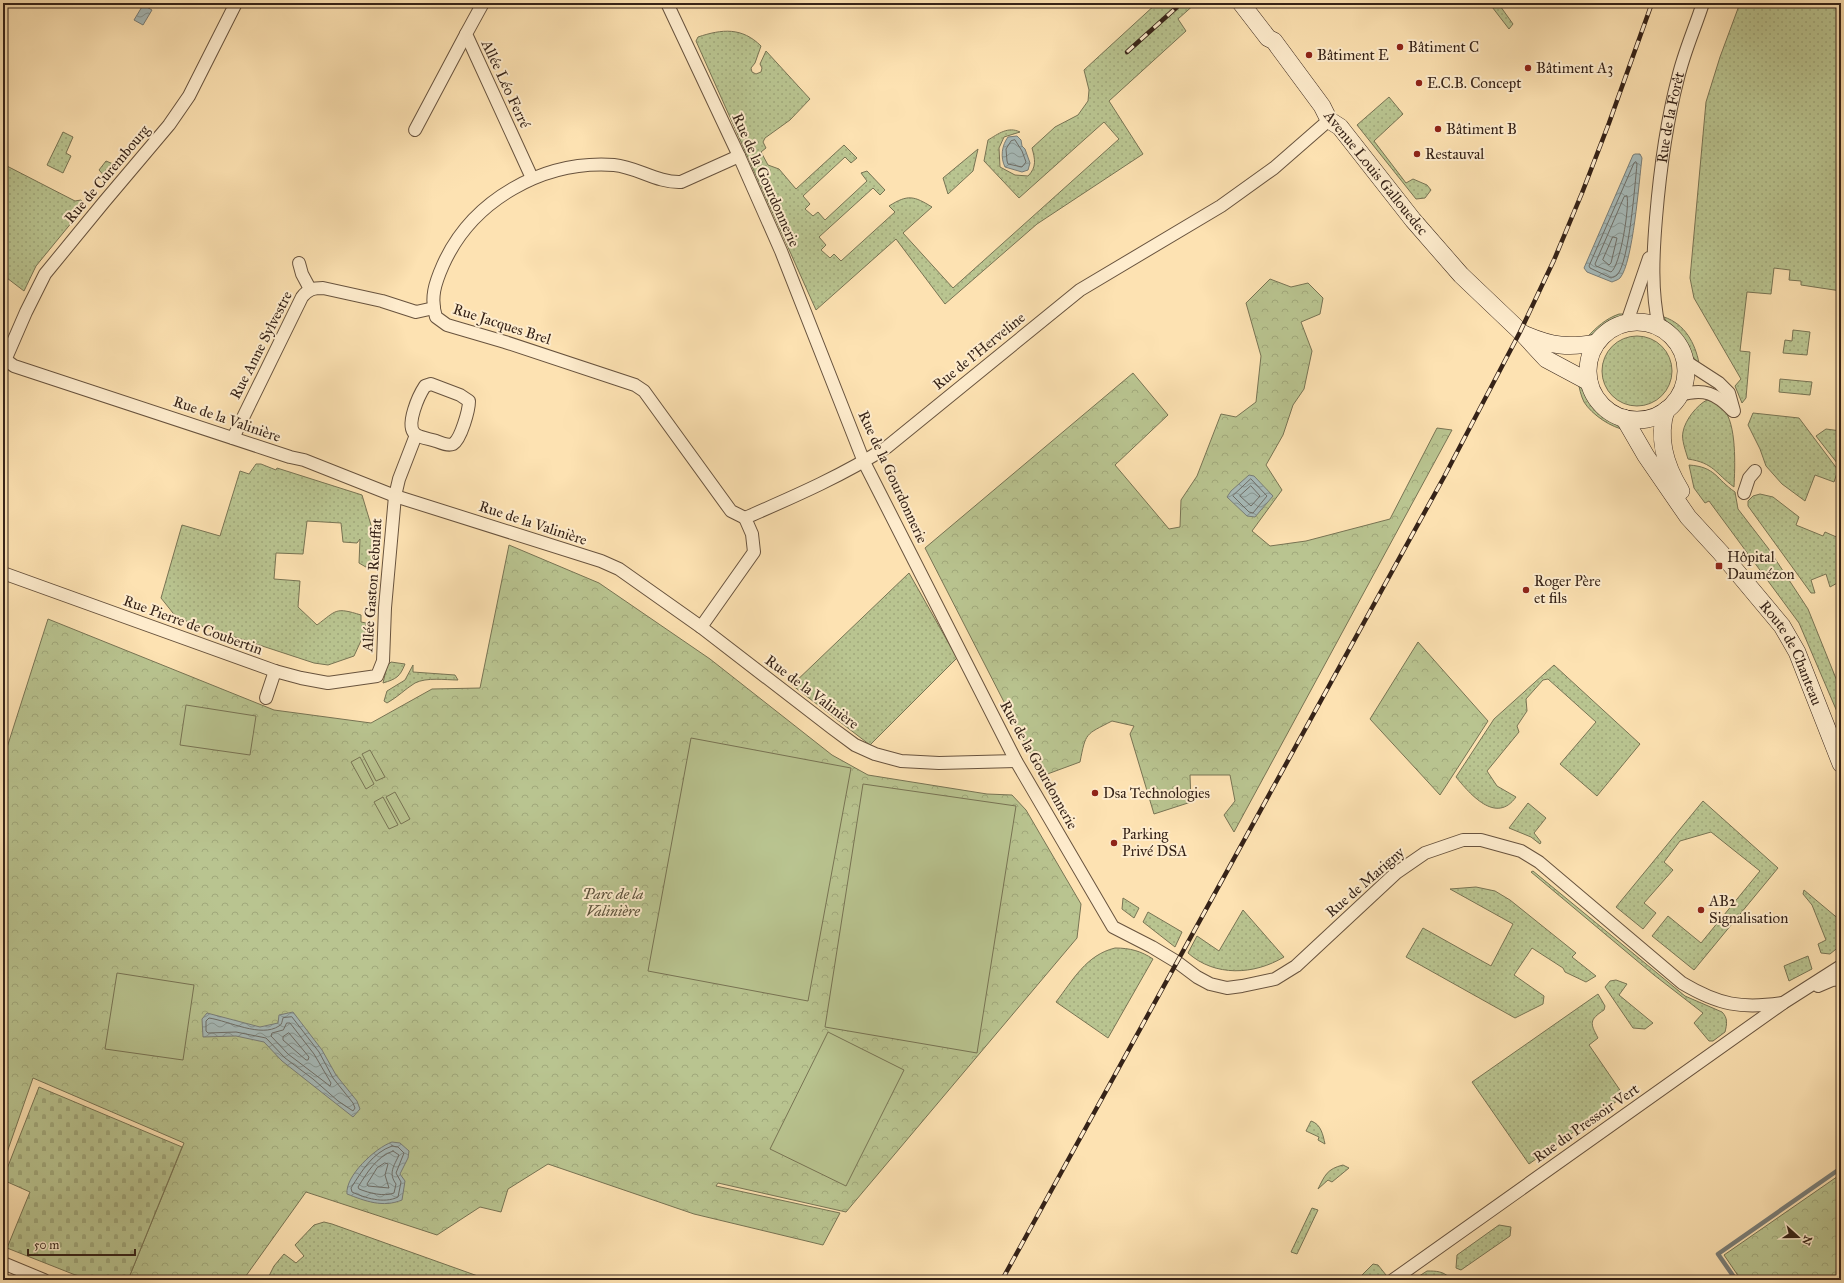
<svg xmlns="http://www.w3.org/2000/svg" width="1844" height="1283" font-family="'IM FELL Great Primer',serif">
	<defs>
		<pattern id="grass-dots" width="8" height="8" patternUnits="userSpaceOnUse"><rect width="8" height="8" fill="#b9c490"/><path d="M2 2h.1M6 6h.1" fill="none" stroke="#a0a87b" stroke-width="1.8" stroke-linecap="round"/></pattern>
		<pattern id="forest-crowns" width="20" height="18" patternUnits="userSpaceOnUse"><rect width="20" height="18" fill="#b9c490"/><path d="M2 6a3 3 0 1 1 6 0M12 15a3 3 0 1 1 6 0" fill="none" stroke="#a0a87b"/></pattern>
		<pattern id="cemetery-stones" width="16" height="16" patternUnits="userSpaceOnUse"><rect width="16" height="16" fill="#b9c490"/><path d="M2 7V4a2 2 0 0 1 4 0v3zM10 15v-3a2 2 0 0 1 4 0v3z" fill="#a0a87b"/></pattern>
		<pattern id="water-waves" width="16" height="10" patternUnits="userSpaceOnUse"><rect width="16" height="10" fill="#a6bab9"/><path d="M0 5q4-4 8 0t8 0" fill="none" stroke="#889795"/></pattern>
	</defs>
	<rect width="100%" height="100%" fill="#fde2b2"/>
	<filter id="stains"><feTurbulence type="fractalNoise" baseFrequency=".005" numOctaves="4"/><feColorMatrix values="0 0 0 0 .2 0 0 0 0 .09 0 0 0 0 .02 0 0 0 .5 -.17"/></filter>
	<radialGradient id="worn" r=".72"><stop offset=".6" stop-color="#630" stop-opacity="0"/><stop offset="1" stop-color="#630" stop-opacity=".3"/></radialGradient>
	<!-- grass -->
	<g fill="url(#grass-dots)" stroke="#787454">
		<path d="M 1157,3 L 1196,3 L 1178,19 L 1186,31 L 1109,101 L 1143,154 L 1037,224 L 945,304 L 896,239 L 816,310 L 696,41 L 698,37 C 722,29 742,27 761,46 L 755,63 L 751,68 L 752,72 L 756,74 L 761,72 L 762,68 L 760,64 L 766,51 L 810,99 L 790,120 L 765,138 L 763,142 L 766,148 L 761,152 L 768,165 L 779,169 L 796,189 L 844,145 L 857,158 L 851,163 L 845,157 L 803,196 L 810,204 L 805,209 L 813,216 L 818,212 L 825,220 L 867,181 L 861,173 L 867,171 L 885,190 L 880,195 L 873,188 L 819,237 L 826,245 L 821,250 L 830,258 L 834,254 L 841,261 L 895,212 L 889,206 C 908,194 914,196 932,207 L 903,233 L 953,288 L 1119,139 L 1104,122 L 1019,198 L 984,161 L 988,140 C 998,134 1008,126 1020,132 L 1004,137 L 999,148 L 1000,167 L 1015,175 L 1028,176 C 1037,167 1035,159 1032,148 L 1055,127 L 1078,115 L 1088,101 L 1089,90 L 1084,70 Z"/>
		<polygon points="1489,3 1498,3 1513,24 1509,29"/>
		<polygon points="1740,3 1837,3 1841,64 1841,291 1801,285 1801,281 1789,280 1790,270 1774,268 1771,294 1747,292 1740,351 1750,352 1746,398 1742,403 1735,386 1741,379 1694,298 1690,278 1706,102 1720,57"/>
		<polygon points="1389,97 1403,114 1374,141 1406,183 1413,179 1427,185 1431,190 1425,198 1416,199 1357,125"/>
		<polygon points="63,132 73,137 66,153 71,156 63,173 47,165"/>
		<polygon points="978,149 973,171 948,194 943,178"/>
		<polygon points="106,161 118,166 107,179 99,170"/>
		<polygon points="3,164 75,201 81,200 86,205 36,266 24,291 3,275"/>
		<path d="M 1619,314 L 1623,314 L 1619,319 L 1587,337 C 1597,327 1605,319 1619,314 Z"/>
		<path d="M 1664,317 C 1685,324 1695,343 1699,363 C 1690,357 1687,346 1680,337 C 1674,329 1668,326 1664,317 Z"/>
		<polygon points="1793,330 1810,332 1807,355 1783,353 1785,340 1792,341"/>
		<circle cx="1637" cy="371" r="35"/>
		<polygon points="1780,379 1812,382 1810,395 1779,392"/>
		<path d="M 1578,380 C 1585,385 1586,392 1591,399 C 1599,413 1615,418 1626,430 C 1612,428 1592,415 1584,402 C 1581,396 1579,388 1578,380 Z"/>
		<path d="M 1707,400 C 1713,402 1719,403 1723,408 C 1737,424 1735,466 1734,487 C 1715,473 1714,463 1688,459 C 1686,452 1681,439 1683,432 C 1685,420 1697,405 1707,400 Z"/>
		<polygon points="1753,413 1799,418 1838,470 1834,482 1815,475 1805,501 1782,484 1766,466 1760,449 1748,425"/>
		<polygon points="1826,429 1841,431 1841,468 1816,436"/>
		<path d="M 256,464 L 261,464 L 276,470 L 277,468 L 362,495 L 374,535 L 371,570 L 359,563 L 360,539 L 357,543 L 343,542 L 341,523 L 307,521 L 303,554 L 276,553 L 274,579 L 300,581 L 298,607 L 317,625 C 337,610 335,607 361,615 L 361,622 L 366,623 L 365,632 L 354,656 L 328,665 L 314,663 L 177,618 L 161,598 L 182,525 L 220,536 L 240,471 L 249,474 Z"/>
		<path d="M 1689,465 C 1716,467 1716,479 1735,492 L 1738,509 L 1768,548 L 1808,609 L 1841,691 L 1841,721 L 1799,623 L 1709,501 L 1705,503 L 1694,488 Z"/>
		<polygon points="1760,494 1773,497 1799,517 1796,525 1823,536 1825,532 1841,539 1841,581 1830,587 1826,574 1811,580 1815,593 1811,593 1748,506 1748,501 1753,496"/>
		<polygon points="909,573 957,658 870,745 792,685"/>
		<path d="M 391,662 L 405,664 C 400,677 396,679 383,683 L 387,666 Z"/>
		<path d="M 413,665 L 413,672 L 455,675 L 458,680 C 445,680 427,677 415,683 C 405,689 398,697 387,703 L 384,701 L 387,691 L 405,680 Z"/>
		<path d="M 1554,665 L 1640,744 L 1597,796 L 1560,764 L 1596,722 L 1548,679 L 1543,680 L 1526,699 L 1527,711 L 1517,726 L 1519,732 L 1487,771 L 1497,786 L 1516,797 C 1496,825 1470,794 1456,777 L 1494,719 Z"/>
		<polygon points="1703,801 1778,868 1694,970 1652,936 1668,916 1701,943 1760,871 1711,832 1680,841 1664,862 1673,870 1644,903 1656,913 1643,929 1616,907"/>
		<polygon points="1528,803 1546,818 1534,833 1541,842 1540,844 1531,837 1509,828"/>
		<path d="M 1533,871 L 1685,996 L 1722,1012 C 1728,1018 1727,1024 1725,1032 L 1713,1041 L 1709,1041 L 1694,1023 L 1703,1013 L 1654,975 L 1531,872 Z"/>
		<polygon points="1476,887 1495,891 1510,900 1576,953 1572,957 1596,976 1586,982 1565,972 1563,968 1532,948 1514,975 1544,996 1543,1004 1515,1018 1406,957 1423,928 1491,966 1513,924 1450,889"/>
		<polygon points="1804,890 1841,921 1841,945 1830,954 1821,953 1818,944 1826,940 1812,905 1803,894"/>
		<polygon points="1123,898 1139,908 1134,918 1122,909"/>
		<path d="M 1243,910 L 1284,957 C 1254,975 1215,977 1188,953 L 1197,936 L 1219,951 Z"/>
		<polygon points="1148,912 1182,932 1175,947 1143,922"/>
		<path d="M 1115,948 C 1130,948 1141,951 1153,959 L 1108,1038 L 1056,1002 C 1073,980 1086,955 1115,948 Z"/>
		<polygon points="1808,956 1812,969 1789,981 1784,966"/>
		<polygon points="1616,980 1627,984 1619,995 1653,1023 1645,1029 1633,1028 1605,987 1610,981"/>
		<path d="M 1598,994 L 1605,1006 L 1604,1010 C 1589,1020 1590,1023 1598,1038 L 1589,1045 L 1624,1096 L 1529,1164 L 1472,1082 Z"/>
		<path d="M 1311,1121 C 1321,1124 1323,1135 1325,1144 L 1318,1140 L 1319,1137 L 1306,1131 Z"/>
		<path d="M 1343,1165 L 1349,1168 L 1332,1182 L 1328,1180 L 1318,1189 C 1325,1175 1327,1169 1343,1165 Z"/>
		<polygon points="1312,1208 1318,1210 1297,1254 1291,1252"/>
		<polygon points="324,1222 332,1224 489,1280 267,1280 274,1266 284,1254 296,1263 304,1256 295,1245 314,1225"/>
		<polygon points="1499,1225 1511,1227 1510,1236 1461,1270 1456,1268 1457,1255"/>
		<polygon points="1373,1264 1378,1265 1386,1275 1381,1280 1357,1280"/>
		<path d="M 1427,1271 C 1436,1271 1443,1271 1450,1278 L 1447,1280 L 1413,1280 Z"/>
	</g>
	<!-- forest -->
	<g fill="url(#forest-crowns)" stroke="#787454">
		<polygon points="1837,3 1841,3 1841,64 1836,5"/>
		<path d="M 1270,279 L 1291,287 L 1308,283 L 1323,298 L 1320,314 L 1301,322 L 1312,351 L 1304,389 L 1293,405 L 1283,435 L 1266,465 L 1282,490 L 1252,531 L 1270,546 L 1306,541 L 1390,519 L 1437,428 L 1452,430 L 1234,832 L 1224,815 L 1235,801 L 1230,775 L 1190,775 L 1191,802 L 1154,814 L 1130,734 L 1134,726 L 1112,721 C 1085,735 1086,732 1080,762 L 1042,776 L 925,548 L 1133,373 L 1168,415 L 1115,465 L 1169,529 L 1180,527 L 1181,500 L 1197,476 L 1221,414 L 1236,417 L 1256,402 L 1261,356 L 1246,303 Z"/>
		<polygon points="509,545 599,583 710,659 832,755 868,775 987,794 1012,795 1026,810 1081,904 1077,938 846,1212 718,1183 716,1186 840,1213 823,1245 694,1214 548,1164 508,1189 501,1212 480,1207 437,1235 306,1192 243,1280 128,1280 184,1143 33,1078 3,1164 3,760 48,619 274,710 371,723 432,689 480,688"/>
		<polygon points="1418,642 1488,721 1440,795 1370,719"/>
		<polygon points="1841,1174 1841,1280 1741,1280 1724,1255"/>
	</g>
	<!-- cemetery -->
	<polygon fill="url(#cemetery-stones)" stroke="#787454" points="39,1087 182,1147 128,1280 88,1280 7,1248 30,1192 3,1180 3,1179"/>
	<!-- garden -->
	<g fill="#b9c490" stroke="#787454">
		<polygon points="186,705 256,716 250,755 180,745"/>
		<polygon points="691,738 851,768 808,1001 648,971"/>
		<polygon points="370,750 385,777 376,781 362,754"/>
		<polygon points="360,757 374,784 366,789 351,762"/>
		<polygon points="863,784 1016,806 977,1053 825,1027"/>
		<polygon points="395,792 410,819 401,824 386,797"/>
		<polygon points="383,797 398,825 389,829 374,802"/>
		<polygon points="117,973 194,985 183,1060 105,1049"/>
		<polygon points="828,1032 904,1070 846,1186 770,1149"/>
	</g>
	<!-- water -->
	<g fill="url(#water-waves)" stroke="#797e79">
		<polygon points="143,5 152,10 143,25 134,20"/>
		<path d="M 1017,136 L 1021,140 L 1022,146 L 1025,149 L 1030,163 L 1028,170 L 1022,172 L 1005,167 C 1000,157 1002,145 1008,137 Z"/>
		<path d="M 1635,154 L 1640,154 L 1642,158 C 1639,181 1633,263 1620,278 C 1618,280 1614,281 1612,282 L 1587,272 L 1584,268 L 1633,155 Z"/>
		<polygon points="1249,475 1254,476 1273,496 1255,517 1247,516 1227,497 1231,491"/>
		<polygon points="293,1012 322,1050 336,1075 357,1101 360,1109 353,1117 282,1061 264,1042 236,1036 203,1037 202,1019 207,1013 260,1027 278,1023 279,1015"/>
		<path d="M 392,1142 L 400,1143 L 409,1151 L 408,1158 L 400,1174 L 405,1181 L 402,1200 C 383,1208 365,1201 347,1194 C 345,1176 375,1148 392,1142 Z"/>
	</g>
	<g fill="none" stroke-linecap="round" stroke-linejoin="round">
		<!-- shore -->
		<g stroke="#6e6e68" stroke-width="1">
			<polygon points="1015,140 1022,151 1026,162 1022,167 1008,164 1007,161 1006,149 1011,141"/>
			<path d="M 1636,162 L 1637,164 C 1635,184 1629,263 1617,275 C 1615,277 1613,277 1611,278 L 1590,268 L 1589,266 L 1634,163 Z"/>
			<path d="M 1627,196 C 1630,206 1620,267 1611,272 L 1596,266 L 1595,264 L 1624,197 Z"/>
			<polygon points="1613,237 1617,238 1611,263 1609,265 1603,260"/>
			<polygon points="1251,479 1267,496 1253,513 1249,512 1233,496"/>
			<polygon points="1251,486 1260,496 1251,506 1240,496"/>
			<path d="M 292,1017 L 319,1052 L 333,1078 L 353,1103 L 355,1108 L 353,1111 L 338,1101 L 313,1079 L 285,1058 L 266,1038 L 236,1032 L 208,1033 L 206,1031 L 206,1021 L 209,1018 C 229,1021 261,1038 279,1026 C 282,1025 282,1021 283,1018 Z"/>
			<polygon points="287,1023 290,1023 314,1054 331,1083 330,1086 288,1054 271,1036 272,1033 283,1030"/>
			<polygon points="289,1033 309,1057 308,1060 306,1060 283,1040 283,1037"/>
			<path d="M 392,1146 L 398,1147 L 404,1153 L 396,1173 L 401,1182 L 398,1197 C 384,1204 365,1198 352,1192 L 351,1188 C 362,1171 372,1153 392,1146 Z"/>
			<path d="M 393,1151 L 399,1155 C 394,1166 388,1173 396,1184 L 394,1193 C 384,1197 369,1193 359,1189 L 358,1187 C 367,1173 376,1157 393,1151 Z"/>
			<polygon points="385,1163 388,1164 385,1175 389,1188 368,1186 367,1184 377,1168"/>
		</g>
		<!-- stream -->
		<polyline stroke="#797e79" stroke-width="4.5" points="1736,1280 1718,1254 1841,1168"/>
		<!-- minor casing -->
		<g stroke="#68533e" stroke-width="14">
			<g id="minor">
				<polyline points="483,3 466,34 532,178"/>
				<path d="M 667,3 L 739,156 L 781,251 L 864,462 L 1016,761 L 1113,927 L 1152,947 L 1177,962 L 1197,977 L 1210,984 L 1227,988 L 1242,986 L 1275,979 L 1296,966 L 1396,873 L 1425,853 L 1463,840 L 1481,840 L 1521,851 L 1539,862 L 1682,983 C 1719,1005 1741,1009 1783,1003"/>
				<polyline points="415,130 466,34"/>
				<path d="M 739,156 L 681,182 C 657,183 637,167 614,165 C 543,160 472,200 443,265 C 435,283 430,298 436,317 L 447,325 L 505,342 L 635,385 L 644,391 L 731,511 L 745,518"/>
				<polyline points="299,263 302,274 310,289"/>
				<polyline points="1627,322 1649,258"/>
				<path id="s1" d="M 1659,327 C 1651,291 1653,254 1656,218 C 1660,170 1666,124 1678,78 C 1684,52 1695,28 1703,3"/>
				<polyline points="3,358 14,366 290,457 304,460 395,496 601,561 619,569 701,627 832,728 855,745 875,754 901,761 939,763 1016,761"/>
				<polyline points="1685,361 1719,383 1729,393 1734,411"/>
				<polyline points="3,365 26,312 45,274 104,202 169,125 189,96 236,3"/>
				<path d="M 431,384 L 460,395 L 469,401 C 469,410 461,439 453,444 C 448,446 441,443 436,441 C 430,439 420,438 415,434 C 405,425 419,395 425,386 Z"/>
				<path d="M 1680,395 C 1704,388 1716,393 1733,411"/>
				<path d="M 233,438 L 302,297 C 308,289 314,288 323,288 L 382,301 L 416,312 L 434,308"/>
				<polyline points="1744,493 1749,478 1755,471"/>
				<polyline points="3,573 275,671 301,678 328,683 377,676 383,661 385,608 395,496 399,479 416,435"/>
				<path d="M 701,627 L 754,552 L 752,534 L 745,518 C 793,497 842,476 887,447 L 1080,290 L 1221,206 L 1274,168 L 1329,120"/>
				<polyline points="266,698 275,671"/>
				<polyline points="1818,986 1832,980 1841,979"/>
				<polyline points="3,1263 44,1280"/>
				<polyline points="1393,1280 1783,1003 1841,966"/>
			</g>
		</g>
		<!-- secondary casing -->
		<g stroke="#362318" stroke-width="18">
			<g id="secondary">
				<polyline points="1241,3 1268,38 1274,41 1322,106 1329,120 1340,127 1413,220 1461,275 1523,334 1546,359 1589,382"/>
				<circle cx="1637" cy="371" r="49"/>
				<path d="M 1526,335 C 1552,346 1568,348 1596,343"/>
				<path d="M 1666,410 C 1657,438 1666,467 1681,491"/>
				<path id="s2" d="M 1624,418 L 1646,456 L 1688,517 L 1721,553 L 1782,626 L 1797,652 L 1841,764"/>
			</g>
		</g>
		<!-- minor -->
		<use href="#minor" stroke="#feeccd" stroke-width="12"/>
		<!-- secondary -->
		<use href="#secondary" stroke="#feeccd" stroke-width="17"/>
		<!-- rail casing -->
		<g stroke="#362318" stroke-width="4.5">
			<g id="rail">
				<polyline points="1127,52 1177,7"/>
				<polyline points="1002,1280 1444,477 1520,332 1554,260 1582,193 1609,123 1652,3"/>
			</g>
		</g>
		<!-- rail -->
		<use href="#rail" stroke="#feeccd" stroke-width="3" stroke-dasharray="9" stroke-linecap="butt"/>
	</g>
	<!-- markers -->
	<g fill="#8f2418" stroke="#feeccd" stroke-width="1.5">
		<circle cx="1400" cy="47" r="4"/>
		<circle cx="1309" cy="55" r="4"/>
		<circle cx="1528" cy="68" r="4"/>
		<circle cx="1419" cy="83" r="4"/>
		<circle cx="1438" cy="129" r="4"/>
		<circle cx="1417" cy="154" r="4"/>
		<rect x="1715" y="562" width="8" height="8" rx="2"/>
		<circle cx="1526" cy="590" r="4"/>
		<circle cx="1095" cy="793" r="4"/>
		<circle cx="1114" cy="843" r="4"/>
		<circle cx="1701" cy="910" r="4"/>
	</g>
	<g text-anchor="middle" stroke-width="4" stroke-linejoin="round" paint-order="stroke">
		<!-- poi labels -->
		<g font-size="15" fill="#362318" stroke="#feeccd" text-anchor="start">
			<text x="1408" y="52">Bâtiment C</text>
			<text x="1317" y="60">Bâtiment E</text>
			<text x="1536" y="73">Bâtiment A3</text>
			<text x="1427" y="88">E.C.B. Concept</text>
			<text x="1446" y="134">Bâtiment B</text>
			<text x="1425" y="159">Restauval</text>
			<text x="1727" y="562">Hôpital<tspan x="1727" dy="17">Daumézon</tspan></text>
			<text x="1534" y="586">Roger Père<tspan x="1534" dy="17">et fils</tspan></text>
			<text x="1103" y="798">Dsa Technologies</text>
			<text x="1122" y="839">Parking<tspan x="1122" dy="17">Privé DSA</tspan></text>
			<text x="1709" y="906">AB2<tspan x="1709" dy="17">Signalisation</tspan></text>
		</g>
		<!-- street labels -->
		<g font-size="15" fill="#362318" stroke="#feeccd">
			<text transform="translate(506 84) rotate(65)" y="5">Allée Léo Ferré</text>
			<text dy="5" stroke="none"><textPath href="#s1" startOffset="211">Rue de la Forêt</textPath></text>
			<text transform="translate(1376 173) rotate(51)" y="5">Avenue Louis Gallouedec</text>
			<text transform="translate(107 174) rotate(-50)" y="5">Rue de Curembourg</text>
			<text transform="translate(766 180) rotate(66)" y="5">Rue de la Gourdonnerie</text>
			<text transform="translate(502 324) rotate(18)" y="5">Rue Jacques Brel</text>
			<text transform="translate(261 345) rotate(-63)" y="5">Rue Anne Sylvestre</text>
			<text transform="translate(979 351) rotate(-39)" y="5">Rue de l'Herveline</text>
			<text transform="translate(227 419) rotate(19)" y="5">Rue de la Valinière</text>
			<text transform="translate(893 477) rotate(65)" y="5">Rue de la Gourdonnerie</text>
			<text transform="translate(533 523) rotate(18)" y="5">Rue de la Valinière</text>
			<text transform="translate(372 585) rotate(-86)" y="5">Allée Gaston Rebuffat</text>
			<text transform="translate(193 625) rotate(20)" y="5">Rue Pierre de Coubertin</text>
			<text dy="5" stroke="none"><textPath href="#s2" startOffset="290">Route de Chanteau</textPath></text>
			<text transform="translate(812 692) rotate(37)" y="5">Rue de la Valinière</text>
			<text transform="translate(1039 765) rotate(61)" y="5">Rue de la Gourdonnerie</text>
			<text transform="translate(1365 882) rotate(-41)" y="5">Rue de Marigny</text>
			<text transform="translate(1586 1123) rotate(-35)" y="5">Rue du Pressoir Vert</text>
		</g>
		<!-- park labels -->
		<g font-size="15" font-style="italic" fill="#5d533c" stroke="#feeccd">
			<text x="613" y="899">Parc de la<tspan x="613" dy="17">Valinière</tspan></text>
		</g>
	</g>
	<!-- margin -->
	<rect width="1844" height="1283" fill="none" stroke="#fde2b2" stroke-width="16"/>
	<rect x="4" y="4" width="1836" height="1275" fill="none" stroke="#362318" stroke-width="2"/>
	<rect x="8" y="8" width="1828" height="1267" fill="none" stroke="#362318"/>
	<!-- north arrow -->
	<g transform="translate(1798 1237) rotate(111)" stroke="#feeccd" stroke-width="3" paint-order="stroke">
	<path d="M0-3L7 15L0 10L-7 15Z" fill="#362318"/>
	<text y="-6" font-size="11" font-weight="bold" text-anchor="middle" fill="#362318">N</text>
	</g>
	<!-- scale -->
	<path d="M28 1249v6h107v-6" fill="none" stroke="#362318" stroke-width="2"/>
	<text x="34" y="1249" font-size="12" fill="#362318" stroke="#feeccd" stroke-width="3" paint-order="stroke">50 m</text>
	<rect width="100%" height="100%" filter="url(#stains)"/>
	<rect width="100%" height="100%" fill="url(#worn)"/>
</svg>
